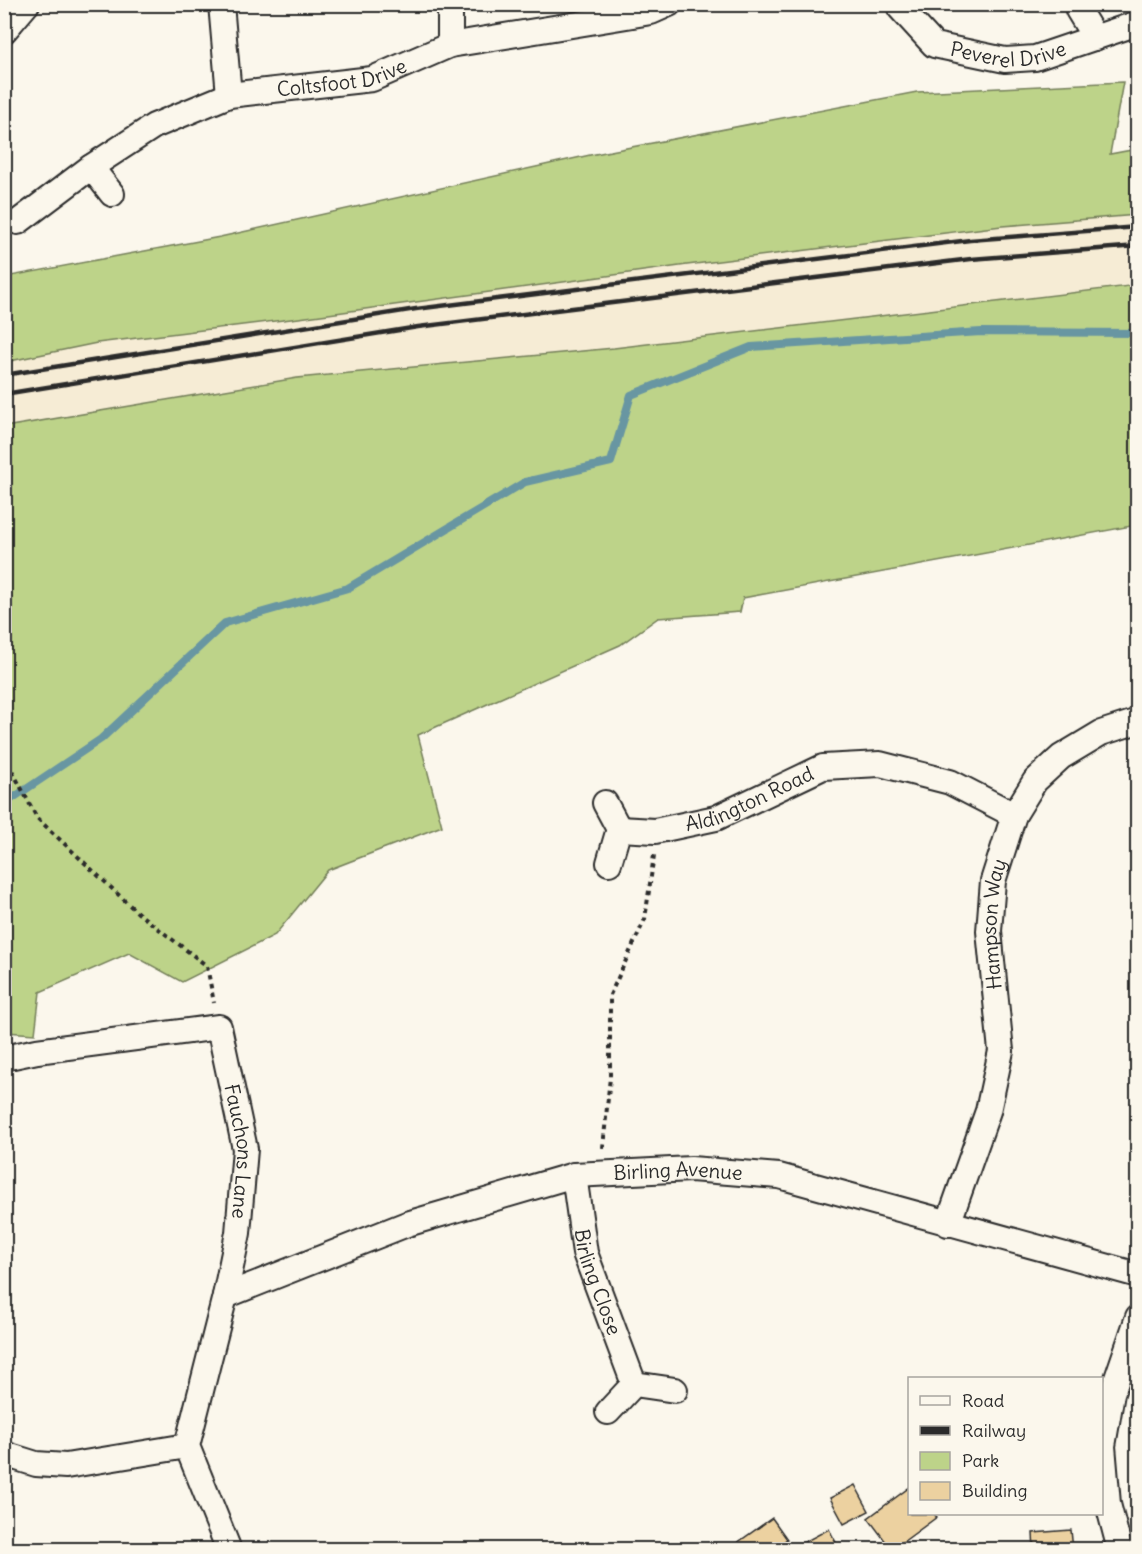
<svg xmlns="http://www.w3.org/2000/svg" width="1142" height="1554" font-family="Delius,sans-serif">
	<rect width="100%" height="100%" fill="#fbf7ec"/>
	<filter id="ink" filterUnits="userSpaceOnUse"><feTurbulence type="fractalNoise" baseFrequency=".0167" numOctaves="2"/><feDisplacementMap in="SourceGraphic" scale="12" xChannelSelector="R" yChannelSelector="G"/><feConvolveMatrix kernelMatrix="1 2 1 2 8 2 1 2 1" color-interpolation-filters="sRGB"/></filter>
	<g filter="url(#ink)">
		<!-- built -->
		<polygon fill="#f6ecd5" points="1123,82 1109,157 1137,162 1137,317 614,348 297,378 5,427 5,277 220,237 590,155 917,92"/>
		<!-- green -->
		<g fill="#bdd389" stroke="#747f5a" stroke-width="1.5">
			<polygon points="1123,82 1110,154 1137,149 1137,215 1002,226 687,265 299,318 97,343 5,362 5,277 220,237 590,155 917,92"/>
			<polygon points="1137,285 1137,525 743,598 740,612 658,618 620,645 418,735 442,826 328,870 275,935 182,982 129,953 40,992 35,1034 5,1032 5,427 297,378 614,348"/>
		</g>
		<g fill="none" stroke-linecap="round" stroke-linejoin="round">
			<!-- stream -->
			<polyline stroke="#6896a2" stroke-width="8" points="4,804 101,739 225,623 348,588 525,482 611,462 631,395 751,347 981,332 1138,333"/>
		</g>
		<!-- building -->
		<g fill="#ecd1a0" stroke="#2b2b2b" stroke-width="1.5">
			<polygon points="855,1485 869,1511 844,1524 830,1498"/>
			<polygon points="910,1487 910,1514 934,1514 937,1517 892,1550 868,1518"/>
			<polygon points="772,1518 787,1539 773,1550 741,1550 737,1543"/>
			<polygon points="829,1529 840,1550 794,1550 793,1548"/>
			<polygon points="1071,1530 1073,1550 1034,1550 1033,1533"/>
		</g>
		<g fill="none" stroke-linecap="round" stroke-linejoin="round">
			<!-- minor casing -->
			<g stroke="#2b2b2b" stroke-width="28">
				<g id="minor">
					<polyline points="221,4 229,95"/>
					<path id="s1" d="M 900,8 L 934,45 L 1005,60 L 1035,58 L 1138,23"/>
					<polyline points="1078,10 1095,38"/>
					<polyline points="4,31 27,4"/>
					<polyline points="450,45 450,4"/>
					<polyline points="91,167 112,194"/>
					<path id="s2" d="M 18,222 L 91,167 L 154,126 L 229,95 L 372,79 L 450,45 L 651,12 L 669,4"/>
					<polyline points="605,803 619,829 609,863"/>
					<path id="s3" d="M 619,829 L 655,831 L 716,818 L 823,767 L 880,764 L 950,782 L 1014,815"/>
					<path id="s4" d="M 4,1058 L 37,1051 L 219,1027 L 245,1149 L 238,1233 L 225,1296 L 187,1446 L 229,1550"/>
					<path id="s5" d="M 574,1175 L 585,1253 L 634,1384"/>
					<path id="s6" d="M 948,1224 L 988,1111 L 1001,1051 L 989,931 L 993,881 L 1014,815 L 1035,781 L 1061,757 L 1101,733 L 1138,721"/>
					<path id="s7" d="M 225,1296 L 407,1224 L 574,1175 L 691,1169 L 779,1176 L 1138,1275"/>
					<polyline points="608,1412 634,1384 675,1390"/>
					<polyline points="4,1454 36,1464 66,1466 187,1446"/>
					<polyline points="1120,1550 1108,1504 1103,1446 1112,1393 1138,1317"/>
				</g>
			</g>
			<!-- path -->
			<g stroke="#2b2b2b" stroke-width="4" stroke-dasharray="4.5 4.5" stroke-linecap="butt">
				<polyline points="4,755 37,818 138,913 207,966 214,1003"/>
				<polyline points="603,1148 610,1077 610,995 645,919 654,855"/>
			</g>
			<!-- minor -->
			<use href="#minor" stroke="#fbf7ec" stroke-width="24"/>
			<!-- rail -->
			<g stroke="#2b2b2b" stroke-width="4.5">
				<polyline points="4,375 416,309 970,240 1138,227"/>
				<polyline points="4,394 418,327 971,259 1138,246"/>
			</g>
		</g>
	</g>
	<g text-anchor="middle" stroke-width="6" stroke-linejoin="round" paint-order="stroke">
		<!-- street labels -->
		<g font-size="20" fill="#2b2b2b" stroke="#fbf7ec">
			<text dy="7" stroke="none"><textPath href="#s1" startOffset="126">Peverel Drive</textPath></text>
			<text dy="7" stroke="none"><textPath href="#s2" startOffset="362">Coltsfoot Drive</textPath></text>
			<text dy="7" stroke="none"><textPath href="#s3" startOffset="136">Aldington Road</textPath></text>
			<text dy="7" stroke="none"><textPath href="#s6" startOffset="309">Hampson Way</textPath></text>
			<text dy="7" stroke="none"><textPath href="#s4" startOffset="344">Fauchons Lane</textPath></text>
			<text dy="7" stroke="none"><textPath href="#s7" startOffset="474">Birling Avenue</textPath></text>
			<text dy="7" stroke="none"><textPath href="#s5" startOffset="110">Birling Close</textPath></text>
		</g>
	</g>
	<!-- margin -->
	<rect width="1142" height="1554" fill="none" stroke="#fbf7ec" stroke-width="24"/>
	<rect x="12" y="12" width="1118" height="1530" fill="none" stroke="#2b2b2b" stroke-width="2" filter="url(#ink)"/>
	<!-- legend -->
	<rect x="908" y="1377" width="195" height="138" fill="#fbf7ec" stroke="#a8a59f" stroke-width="1.5"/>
	<rect x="920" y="1396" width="30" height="9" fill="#fbf7ec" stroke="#a8a59f" stroke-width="1.5"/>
	<text x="962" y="1407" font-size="18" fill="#2b2b2b">Road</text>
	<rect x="920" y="1426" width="30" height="9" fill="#2b2b2b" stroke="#a8a59f" stroke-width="1.5"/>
	<text x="962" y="1437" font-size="18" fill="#2b2b2b">Railway</text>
	<rect x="920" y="1452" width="30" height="18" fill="#bdd389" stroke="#a8a59f" stroke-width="1.5"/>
	<text x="962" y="1467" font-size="18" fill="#2b2b2b">Park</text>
	<rect x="920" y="1482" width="30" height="18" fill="#ecd1a0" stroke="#a8a59f" stroke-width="1.5"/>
	<text x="962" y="1497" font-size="18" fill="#2b2b2b">Building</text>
</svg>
